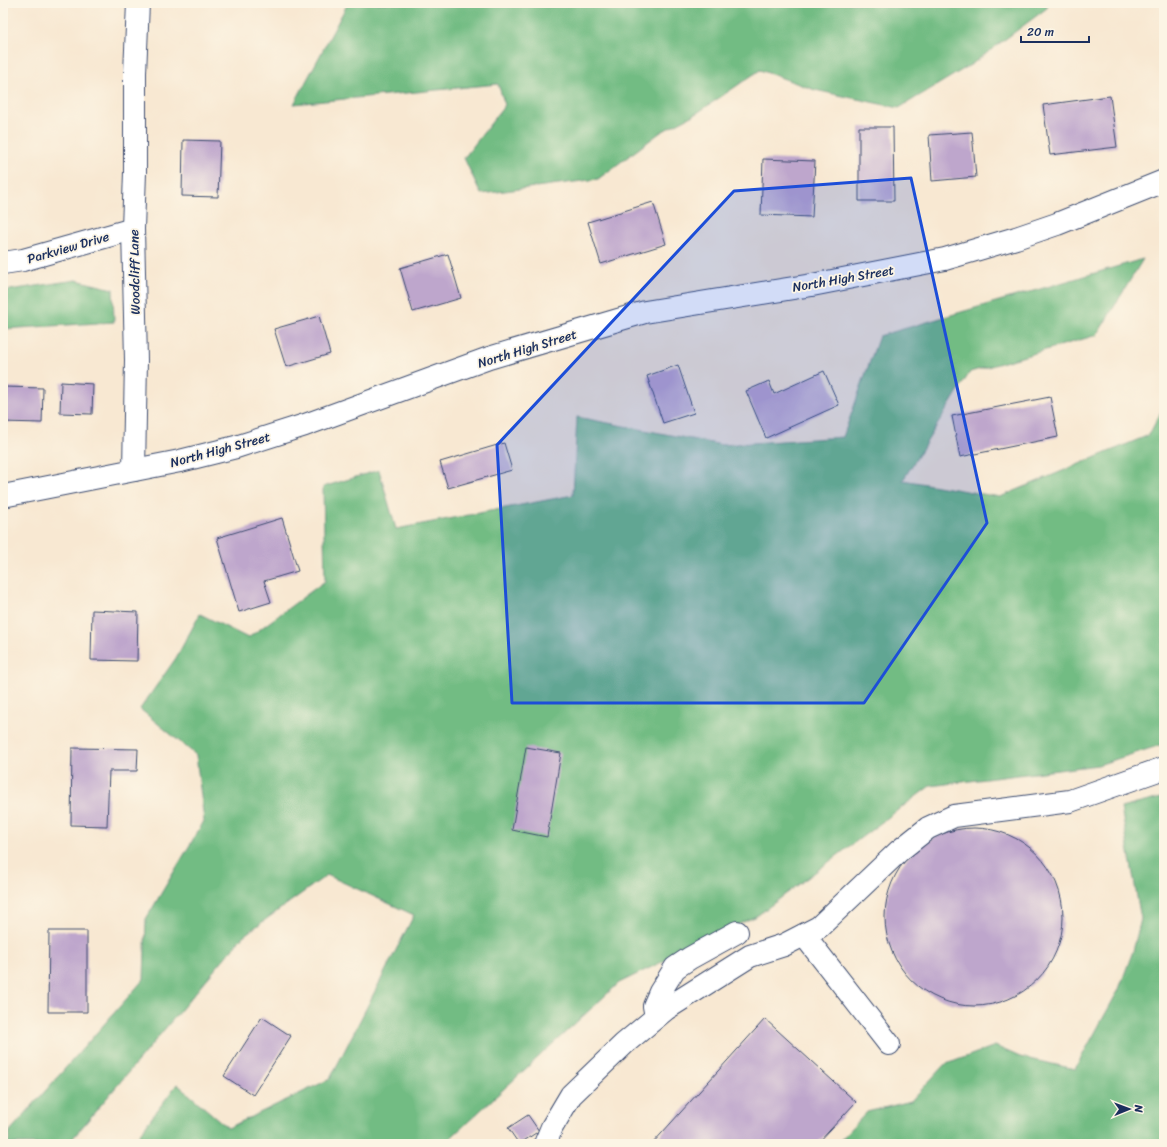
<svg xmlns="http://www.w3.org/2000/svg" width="1167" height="1147" font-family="Sriracha,sans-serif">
	<rect width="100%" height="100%" fill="#fcf5e5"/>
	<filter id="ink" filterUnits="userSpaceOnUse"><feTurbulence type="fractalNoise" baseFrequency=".025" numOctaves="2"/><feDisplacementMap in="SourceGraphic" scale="8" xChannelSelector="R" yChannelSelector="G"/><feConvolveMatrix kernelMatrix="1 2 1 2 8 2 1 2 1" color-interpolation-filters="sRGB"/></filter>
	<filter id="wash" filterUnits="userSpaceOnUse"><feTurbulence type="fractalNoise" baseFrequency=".012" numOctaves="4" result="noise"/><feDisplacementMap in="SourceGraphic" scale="16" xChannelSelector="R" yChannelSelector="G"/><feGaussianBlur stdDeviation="0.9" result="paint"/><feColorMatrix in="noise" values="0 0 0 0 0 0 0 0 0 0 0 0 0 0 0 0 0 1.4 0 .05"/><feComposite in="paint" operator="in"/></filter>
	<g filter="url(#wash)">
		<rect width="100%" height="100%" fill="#f8e8d2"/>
		<!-- forest -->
		<g fill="#72bc83" stroke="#467670">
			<polygon points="348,3 1048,3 1047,8 972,64 899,108 815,90 760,70 697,113 661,132 598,179 481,194 464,158 505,105 498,84 294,104"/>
			<polygon points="1143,259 1097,335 970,372 903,480 1000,497 1149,435 1164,406 1164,744 1098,765 930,786 758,915 619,983 444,1144 132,1144 177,1084 228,1128 330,1079 414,915 327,875 243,936 68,1144 8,1144 10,1131 144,979 146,919 204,821 196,755 140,709 176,658 200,614 248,638 325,581 323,487 379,470 396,529 573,495 577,417 722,445 843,437 879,336"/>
			<polygon points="76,280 113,289 114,322 3,329 3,291"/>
			<polygon points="1164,797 1164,1144 837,1144 867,1112 911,1101 944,1065 995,1046 1020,1057 1075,1069 1119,989 1133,951 1141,919 1121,808"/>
		</g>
		<g id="blocks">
			<!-- building -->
			<g fill="#bea6cc">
				<polygon points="1110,96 1117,147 1050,155 1043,105"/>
				<polygon points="859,127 893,127 894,201 859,201"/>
				<polygon points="972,132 976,177 932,181 929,135"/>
				<polygon points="183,140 220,141 218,197 182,196"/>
				<polygon points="763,159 815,161 812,217 761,215"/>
				<polygon points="653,202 666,244 601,264 588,222"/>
				<polygon points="448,254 461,298 413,312 400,268"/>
				<polygon points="319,316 330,354 286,367 274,329"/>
				<polygon points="678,365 694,413 663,423 647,376"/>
				<polygon points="824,371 839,405 766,438 746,391 769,381 774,394"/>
				<polygon points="61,382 93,384 92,414 60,413"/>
				<polygon points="3,387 43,388 42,423 3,422"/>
				<polygon points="1050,397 1058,437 960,457 952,416"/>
				<polygon points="504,443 512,470 448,488 440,462"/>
				<polygon points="282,518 298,571 264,581 271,602 239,612 217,538"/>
				<polygon points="92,610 138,612 137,661 91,660"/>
				<polygon points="526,747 561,753 547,837 512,830"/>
				<polygon points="72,748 138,749 137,771 109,771 107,826 71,825"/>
				<circle cx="974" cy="917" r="89"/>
				<polygon points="49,931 87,931 87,1012 48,1012"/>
				<polygon points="262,1017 291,1036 253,1095 224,1076"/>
				<polygon points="765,1019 856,1102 817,1144 652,1144"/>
				<polygon points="528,1115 539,1131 519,1144 508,1128"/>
			</g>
		</g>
	</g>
	<g filter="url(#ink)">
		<use href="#blocks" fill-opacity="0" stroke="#3c4b6f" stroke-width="1"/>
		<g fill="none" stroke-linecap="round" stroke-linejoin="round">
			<!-- minor casing -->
			<g stroke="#3c4b6f" stroke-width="24">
				<g id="minor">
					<polyline points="3,263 23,260 133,229"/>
					<polyline points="134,470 136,360 133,229 135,172 135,73 138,3"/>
					<polyline points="3,496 180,461 236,447 305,425 489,358 645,312 812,285 945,259 1016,238 1057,224 1164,181"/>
					<polyline points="804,935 889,1044"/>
					<polyline points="656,1017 654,1006 660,992 675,968 690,958 737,932"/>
					<polyline points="545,1144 552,1127 571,1095 624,1044 666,1009 750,956 784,945 819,927 899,851 928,828 954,816 1070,801 1164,768"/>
				</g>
			</g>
			<!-- minor -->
			<use href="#minor" stroke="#fff" stroke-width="22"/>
		</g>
	</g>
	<!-- marked area -->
	<path fill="#1d4ed8" fill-opacity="0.2" stroke="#1d4ed8" stroke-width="3" stroke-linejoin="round" d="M 911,178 L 987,523 L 864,703 L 512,703 L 497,445 L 734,191 Z"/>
	<g text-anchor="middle" stroke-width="3.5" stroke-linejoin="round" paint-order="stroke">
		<!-- street labels -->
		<g font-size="13" fill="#1b2f5e" stroke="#fcf5e5">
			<text transform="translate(68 247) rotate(-16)" y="5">Parkview Drive</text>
			<text transform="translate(134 272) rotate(-91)" y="5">Woodcliff Lane</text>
			<text transform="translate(843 278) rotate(-10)" y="5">North High Street</text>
			<text transform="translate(527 348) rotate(-17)" y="5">North High Street</text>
			<text transform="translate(220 449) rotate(-15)" y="5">North High Street</text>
		</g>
	</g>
	<!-- margin -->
	<rect width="1167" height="1147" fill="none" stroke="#fcf5e5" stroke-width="16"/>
	<!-- north arrow -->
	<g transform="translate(1129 1109) rotate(89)" stroke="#fcf5e5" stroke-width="3" paint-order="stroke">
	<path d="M0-3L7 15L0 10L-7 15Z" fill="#1b2f5e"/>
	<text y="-6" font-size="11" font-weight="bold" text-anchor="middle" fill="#1b2f5e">N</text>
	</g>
	<!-- scale -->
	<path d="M1021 36v6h68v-6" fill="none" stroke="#1b2f5e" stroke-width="2"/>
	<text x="1027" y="36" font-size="12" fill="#1b2f5e" stroke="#fcf5e5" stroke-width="3" paint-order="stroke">20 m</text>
</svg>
